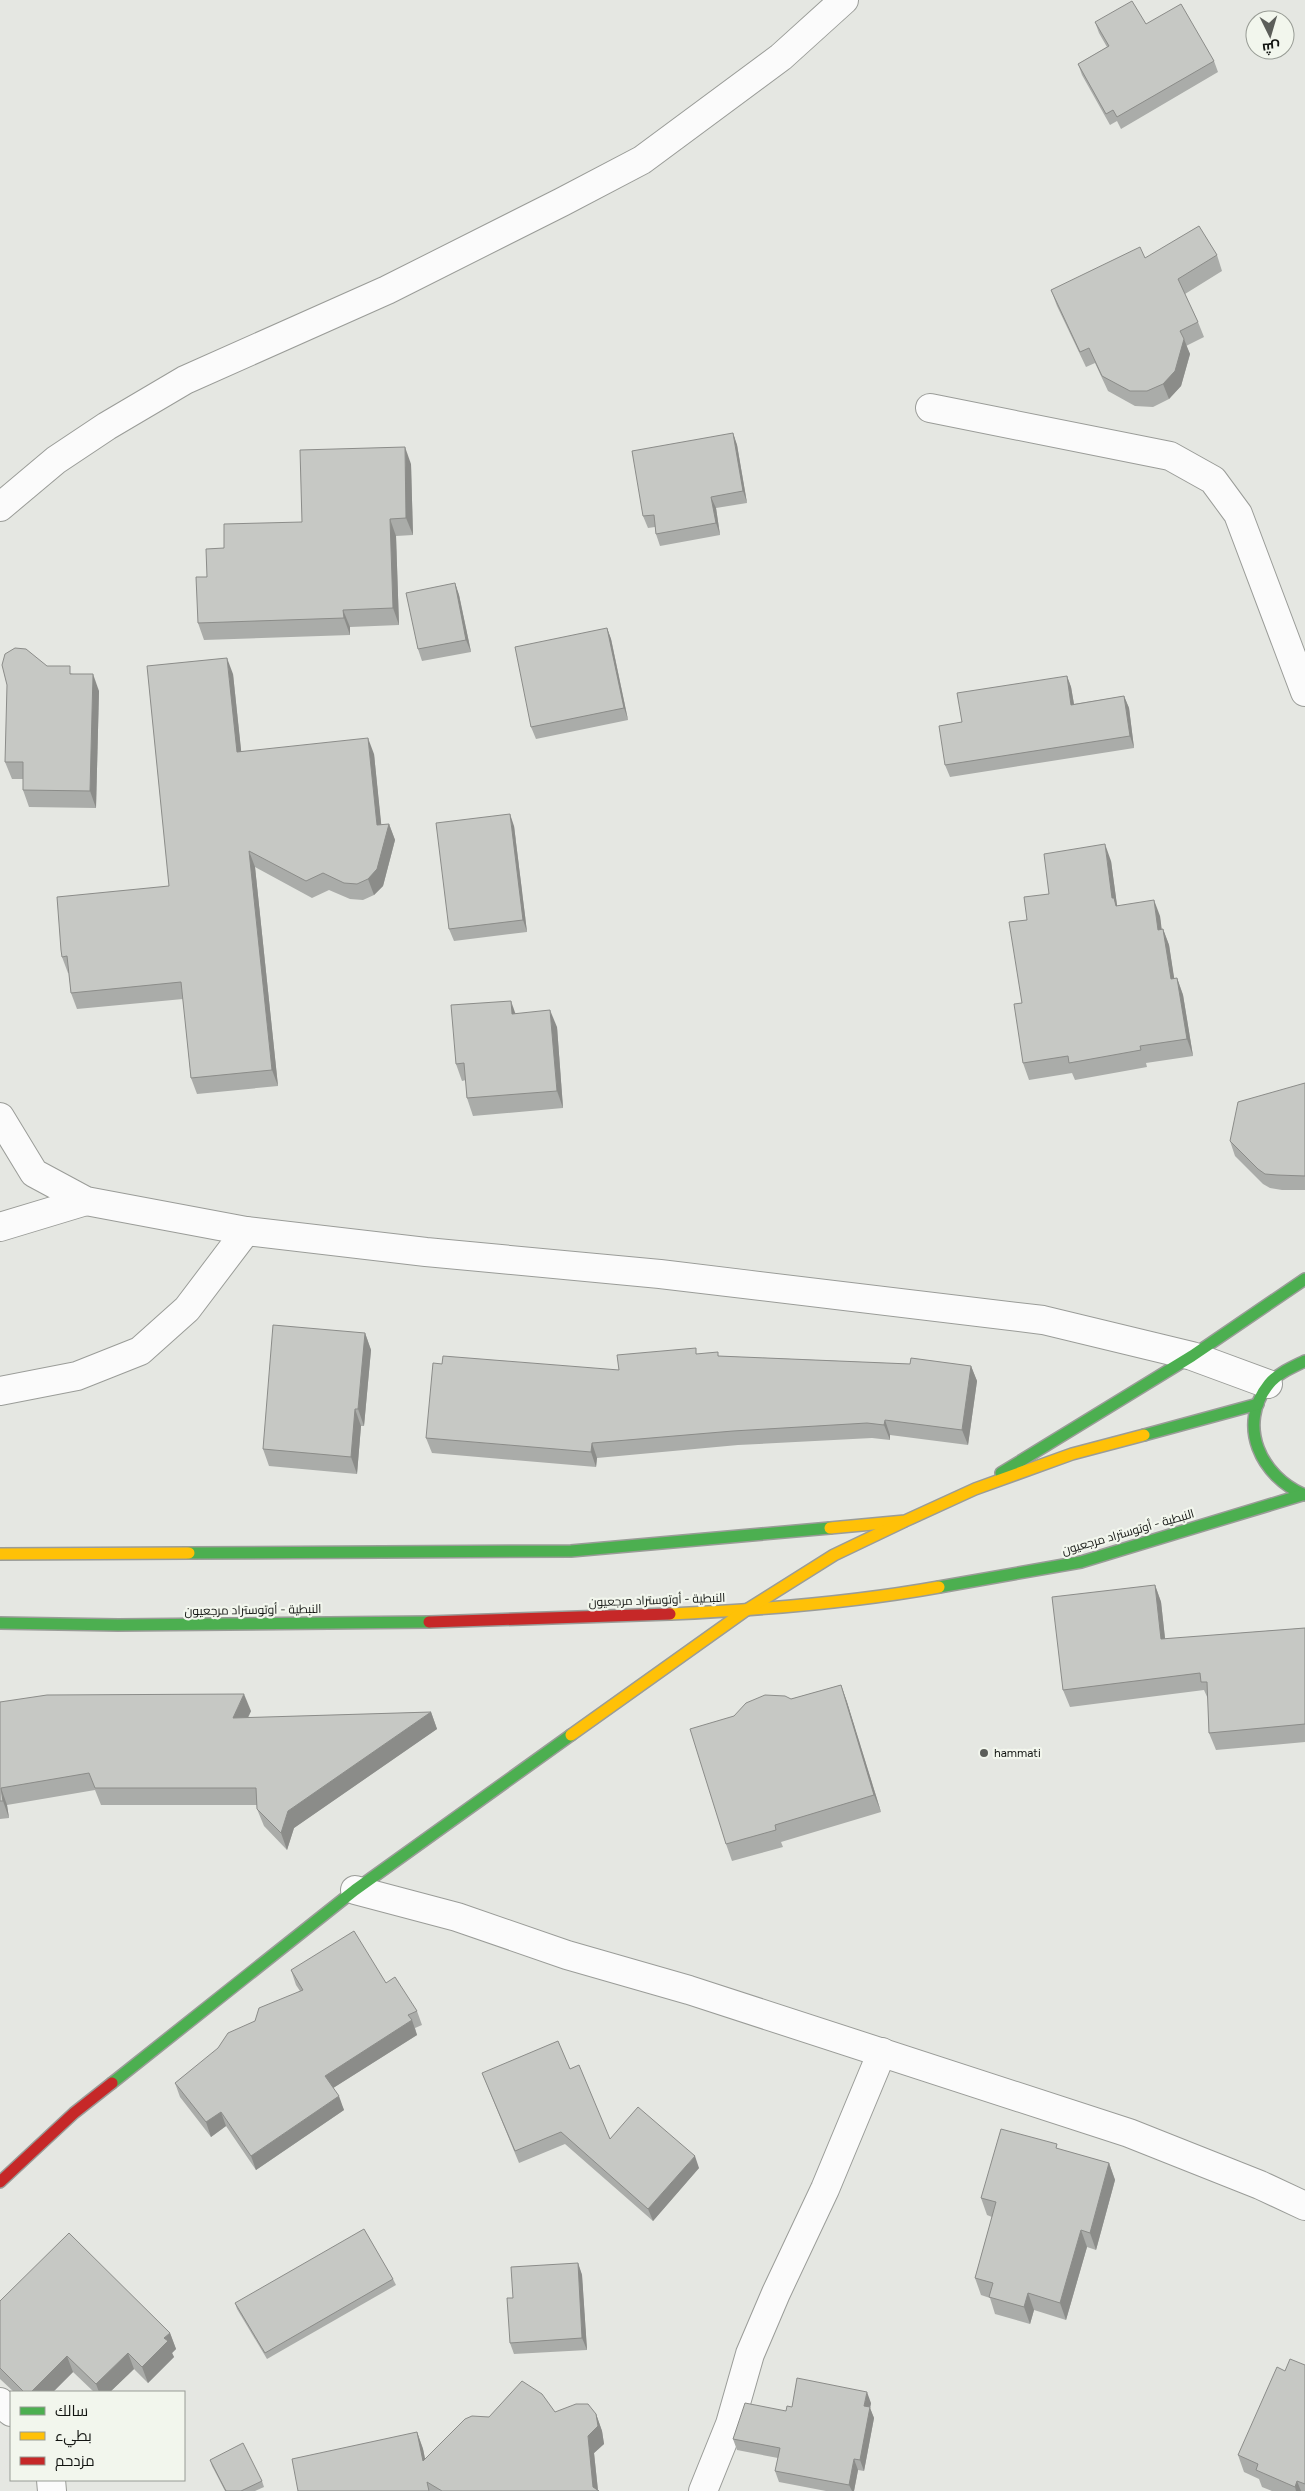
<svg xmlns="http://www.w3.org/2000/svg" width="1305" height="2491" font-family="Figtree,Cairo,sans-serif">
	<rect width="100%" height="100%" fill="#e5e7e2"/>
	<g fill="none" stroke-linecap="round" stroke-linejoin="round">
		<!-- street casing -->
		<g stroke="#9a9c98" stroke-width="30">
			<g id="street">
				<polyline points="930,408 1170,456 1213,480 1238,514 1305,692"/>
				<polyline points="0,507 56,460 107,426 185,380 387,290 562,202 642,160 781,57 844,0"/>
				<polyline points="0,1117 34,1173 86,1201 246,1231 426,1252 660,1274 1043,1320 1192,1356 1268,1384"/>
				<polyline points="0,1227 86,1201"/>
				<polyline points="0,1391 77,1376 140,1351 187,1309 246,1231"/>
				<polyline points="355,1890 457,1917 567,1955 689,1990 1129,2133 1260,2185 1305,2206"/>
				<polyline points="0,2402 11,2412"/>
				<polyline points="51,2480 52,2491"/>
				<polyline points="703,2491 730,2424 750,2354 776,2293 825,2189 882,2052"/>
			</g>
		</g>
		<!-- fast casing -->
		<g stroke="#9a9c98" stroke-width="14">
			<g id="fast">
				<path d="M 1305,1361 C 1293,1367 1278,1373 1269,1384 C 1236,1425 1261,1477 1305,1495"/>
				<polyline points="1144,1435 1258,1404"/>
				<polyline points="1001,1473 1192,1356 1305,1279"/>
				<polyline points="189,1553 571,1551 830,1528"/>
				<polyline points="939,1587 1081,1562 1302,1495"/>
				<polyline points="0,1623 118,1625 429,1622"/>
				<polyline points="112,2083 355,1890 571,1735"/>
			</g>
		</g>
		<!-- slow casing -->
		<g stroke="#9a9c98" stroke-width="14">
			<g id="slow">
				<polyline points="830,1528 905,1521 975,1489 1072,1454 1144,1435"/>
				<polyline points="0,1554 189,1553"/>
				<path d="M 670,1614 C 760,1610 850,1603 939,1587"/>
				<polyline points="571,1735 745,1611 834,1555 903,1522"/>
			</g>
		</g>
		<!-- jam casing -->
		<g stroke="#9a9c98" stroke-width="14">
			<g id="jam">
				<polyline points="429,1622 670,1614"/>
				<polyline points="0,2182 74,2113 112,2083"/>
			</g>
		</g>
		<!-- street -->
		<use href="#street" stroke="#fbfbfb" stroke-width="28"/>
		<!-- fast -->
		<use href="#fast" stroke="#4caf50" stroke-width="11"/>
		<!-- slow -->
		<use href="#slow" stroke="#ffc107" stroke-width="11"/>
		<!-- jam -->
		<use href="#jam" stroke="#c62828" stroke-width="11"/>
	</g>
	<!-- wall -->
	<g fill="#aaaca9">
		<polygon points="1095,22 1146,24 1214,61 1218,72 1121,129 1117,121 1110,125 1082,75 1078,64 1107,47 1099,33"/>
		<polygon points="1217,255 1222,271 1185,294 1198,322 1204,337 1186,346 1190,354 1181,386 1169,399 1153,407 1135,406 1108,391 1095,363 1086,367 1057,306 1051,290 1145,258"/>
		<polygon points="733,433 737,445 747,503 716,508 720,535 660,546 656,534 655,527 648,528 643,516"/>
		<polygon points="411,464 413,535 396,536 399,625 350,627 350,635 204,640 198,623 207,577 224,548 302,522"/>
		<polygon points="455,583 459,595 471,652 422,661 418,649"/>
		<polygon points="607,628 611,639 628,720 536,739 531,727"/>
		<polygon points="47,666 73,674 99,691 96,808 29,807 23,790 23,779 12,779 5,762"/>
		<polygon points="233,674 241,751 374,754 381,825 389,824 395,840 383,886 374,895 363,900 350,899 329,890 312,898 255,867 278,1086 197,1094 191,1078 183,999 77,1009 71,993 69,973 68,973 62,957 169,886"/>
		<polygon points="1067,676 1071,687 1074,704 1124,696 1129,708 1134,748 950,777 945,765 962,722"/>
		<polygon points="514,826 527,932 454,941 449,929"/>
		<polygon points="1111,861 1117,906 1160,916 1161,929 1163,929 1169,945 1174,979 1177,978 1183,995 1193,1056 1146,1063 1147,1067 1075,1080 1072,1073 1029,1080 1023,1063 1022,1003 1027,920 1049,894"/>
		<polygon points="516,1013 557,1027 563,1108 473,1116 467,1098 466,1080 462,1081 456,1064"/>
		<polygon points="1305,1083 1305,1190 1282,1190 1270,1188 1263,1184 1235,1156 1230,1141"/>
		<polygon points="365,1333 371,1350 364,1426 361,1426 357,1474 269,1466 263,1449"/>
		<polygon points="698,1354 719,1356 910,1364 971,1366 977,1381 968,1445 890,1435 890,1440 872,1438 738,1445 597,1458 596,1467 432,1453 426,1438 619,1370"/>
		<polygon points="1155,1585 1161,1602 1165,1639 1305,1628 1305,1742 1216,1750 1209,1733 1208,1699 1204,1690 1070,1707 1063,1690"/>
		<polygon points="841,1685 847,1702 881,1812 781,1842 783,1847 732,1861 726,1844 791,1699"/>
		<polygon points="0,1702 251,1711 248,1718 431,1712 437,1729 294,1828 287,1850 264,1826 257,1809 257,1805 101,1805 95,1790 7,1805 9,1818 0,1819"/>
		<polygon points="291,1970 386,1983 417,2011 422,2025 415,2028 417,2035 333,2088 344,2110 256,2170 226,2126 211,2137 180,2097 175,2083 255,2021 300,1991 296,1985"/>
		<polygon points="570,2069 610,2139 699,2168 653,2221 565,2144 519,2163 482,2073"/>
		<polygon points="1058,2149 1109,2163 1115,2180 1096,2250 1087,2247 1066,2320 1034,2310 1030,2324 995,2314 990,2298 981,2295 975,2278 992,2217 987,2215 981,2198"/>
		<polygon points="578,2263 582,2275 587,2350 514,2354 510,2343"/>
		<polygon points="393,2279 396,2285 267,2359 237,2309 235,2303"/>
		<polygon points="0,2301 170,2333 176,2349 172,2353 174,2357 148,2383 134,2369 110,2392 94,2392 73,2372 53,2392 14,2392 0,2379"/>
		<polygon points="1305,2365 1305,2491 1272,2491 1262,2487 1259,2479 1244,2472 1238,2455 1285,2371"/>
		<polygon points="871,2403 870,2408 874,2418 864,2471 858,2470 854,2491 826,2491 779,2482 775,2471 778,2458 737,2450 733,2439 786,2411 792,2407"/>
		<polygon points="555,2412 596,2414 602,2431 604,2444 594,2453 598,2490 599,2491 298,2491 417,2432 423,2449 425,2459 489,2417"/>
		<polygon points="210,2460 262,2481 264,2487 255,2491 225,2491 212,2466"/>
	</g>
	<!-- shaded-wall -->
	<g fill="#8b8c89">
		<polygon points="1184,339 1190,354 1181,386 1169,399 1163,384"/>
		<polygon points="733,433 737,445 747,503 743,491"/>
		<polygon points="405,447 411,464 413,535 406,518"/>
		<polygon points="711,497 716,508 720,535 716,523"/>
		<polygon points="390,519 396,536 399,625 393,608"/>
		<polygon points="455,583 459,595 471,652 466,640"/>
		<polygon points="343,610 350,627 350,635 344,618"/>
		<polygon points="607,628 611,639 628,720 624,708"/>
		<polygon points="227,658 233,674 243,768 237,752"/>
		<polygon points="93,674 99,691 96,808 90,791"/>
		<polygon points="1067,676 1071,687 1076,716 1071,705"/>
		<polygon points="1124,696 1129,708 1134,748 1130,736"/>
		<polygon points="368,738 374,754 383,841 377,825"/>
		<polygon points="510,814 514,826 527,932 523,920"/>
		<polygon points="389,824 395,840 383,886 374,895 368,879"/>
		<polygon points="1105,844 1111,861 1117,905 1120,914 1112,898"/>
		<polygon points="249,851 255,867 278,1086 272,1070"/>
		<polygon points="1154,900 1160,916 1164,946 1158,930"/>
		<polygon points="1163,929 1169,945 1177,996 1171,979"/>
		<polygon points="1177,978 1183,995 1193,1056 1187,1039"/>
		<polygon points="511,1001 517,1018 512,1014"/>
		<polygon points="550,1010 557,1027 563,1108 557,1091"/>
		<polygon points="365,1333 371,1350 364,1426 358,1409"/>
		<polygon points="971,1366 977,1381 968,1445 962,1430"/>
		<polygon points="355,1409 361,1426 357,1474 351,1457"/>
		<polygon points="885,1420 890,1435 890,1440 884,1425"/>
		<polygon points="592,1443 597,1458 596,1467 591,1452"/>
		<polygon points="1155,1585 1161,1602 1167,1656 1161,1639"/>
		<polygon points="841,1685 847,1702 881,1812 874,1795"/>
		<polygon points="244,1694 251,1711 239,1735 233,1718"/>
		<polygon points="431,1712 437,1729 294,1828 287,1850 281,1833 288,1811"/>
		<polygon points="1,1788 7,1805 9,1818 3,1801"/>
		<polygon points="412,2020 417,2035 330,2090 325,2076"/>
		<polygon points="339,2096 344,2110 256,2170 251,2156"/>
		<polygon points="221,2112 226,2126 211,2137 206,2122"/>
		<polygon points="695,2156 699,2168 653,2221 648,2209"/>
		<polygon points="1109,2163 1115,2180 1096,2250 1090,2233"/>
		<polygon points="1081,2230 1087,2247 1066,2320 1060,2303"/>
		<polygon points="578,2263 582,2275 587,2350 582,2338"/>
		<polygon points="1028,2293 1034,2310 1030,2324 1024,2307"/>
		<polygon points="170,2333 176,2349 172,2353 174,2357 148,2383 142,2367 164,2338"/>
		<polygon points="128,2353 134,2369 110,2392 99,2392 96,2384"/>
		<polygon points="67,2356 73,2372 53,2392 31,2392"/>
		<polygon points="867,2392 871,2403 870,2408 874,2418 864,2471 860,2460 864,2406"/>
		<polygon points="596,2414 602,2431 604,2444 594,2453 598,2491 593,2487 588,2436"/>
		<polygon points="417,2432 423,2449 429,2478 423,2461"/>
		<polygon points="854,2459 858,2470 854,2491 852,2491 849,2485"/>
		<polygon points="1297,2481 1301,2491 1296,2491 1295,2487"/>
	</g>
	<!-- building -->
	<g fill="#c6c8c4" stroke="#8b8c89">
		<polygon points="1132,1 1146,24 1181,4 1214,61 1117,117 1113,110 1106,114 1078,64 1109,46 1095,22"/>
		<polygon points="1199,226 1217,255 1178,279 1198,322 1180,331 1184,339 1175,371 1163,384 1147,391 1130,391 1102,376 1089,348 1080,352 1051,290 1140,247 1145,258"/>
		<polygon points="733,433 743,491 711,497 716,523 656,534 654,515 643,516 632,451"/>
		<polygon points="405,447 406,518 390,519 393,608 343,610 344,618 198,623 196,577 207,577 206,549 224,548 224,524 302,522 300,450"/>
		<polygon points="455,583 466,640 418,649 406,593"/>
		<polygon points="607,628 624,708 531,727 515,647"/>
		<polygon points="15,648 26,649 47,666 70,666 70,674 93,674 90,791 23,790 23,762 5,762 7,685 2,665 5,654"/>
		<polygon points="227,658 237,752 368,738 377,825 389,824 377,869 368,879 357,884 344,883 323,873 306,881 249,851 272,1070 191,1078 181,982 71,993 67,956 62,957 61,950 57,897 169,886 147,666"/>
		<polygon points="1067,676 1071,705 1124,696 1130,736 945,765 939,726 962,722 957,693"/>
		<polygon points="510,814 523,920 449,929 436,823"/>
		<polygon points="1105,844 1112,898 1114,898 1116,906 1154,900 1158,930 1163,929 1171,979 1177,978 1187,1039 1140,1046 1141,1050 1069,1063 1068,1056 1023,1063 1014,1004 1022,1003 1009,922 1027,920 1024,897 1049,894 1044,854"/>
		<polygon points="511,1001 512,1014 550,1010 557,1091 467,1098 464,1063 456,1064 451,1005"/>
		<polygon points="1305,1083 1305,1176 1277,1175 1265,1174 1258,1169 1230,1141 1238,1102"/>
		<polygon points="273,1325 365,1333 358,1409 355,1409 351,1457 263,1449"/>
		<polygon points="696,1348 696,1354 718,1352 718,1356 910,1364 911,1358 971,1366 962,1430 885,1420 884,1425 867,1423 733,1431 592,1443 591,1452 426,1438 433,1363 442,1364 443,1356 619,1370 617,1355"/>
		<polygon points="1155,1585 1161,1639 1305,1628 1305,1724 1209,1733 1207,1682 1201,1682 1200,1673 1063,1690 1052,1597"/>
		<polygon points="841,1685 874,1795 775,1825 776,1830 726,1844 690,1729 734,1716 746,1703 765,1695 785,1696 791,1699"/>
		<polygon points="244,1694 233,1718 431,1712 288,1811 281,1833 257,1809 256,1788 95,1788 89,1773 1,1788 3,1801 0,1801 0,1702 47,1695"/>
		<polygon points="354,1931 386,1983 395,1977 417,2011 408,2015 412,2020 325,2076 339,2096 251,2156 221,2112 206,2122 175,2083 218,2048 228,2033 255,2021 259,2008 303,1990 291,1970"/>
		<polygon points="558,2041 570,2069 579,2065 610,2139 638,2107 695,2156 648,2209 561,2132 515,2151 482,2073"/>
		<polygon points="1001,2129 1057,2144 1056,2148 1109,2163 1090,2233 1081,2230 1060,2303 1028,2293 1024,2307 989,2297 993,2283 975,2278 996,2202 981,2198"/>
		<polygon points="364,2229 393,2279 265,2353 235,2303"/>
		<polygon points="69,2233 170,2333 164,2338 168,2341 142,2367 128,2353 96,2384 67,2356 31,2392 24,2392 0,2368 0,2301"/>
		<polygon points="578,2263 582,2338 510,2343 507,2298 513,2298 511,2267"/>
		<polygon points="1290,2359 1305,2365 1305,2484 1297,2481 1295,2487 1256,2470 1258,2464 1238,2455 1277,2367 1285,2371"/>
		<polygon points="797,2378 867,2392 864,2406 870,2407 860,2460 854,2459 849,2485 775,2471 780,2448 733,2439 745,2403 786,2411 787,2406 792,2407"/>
		<polygon points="522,2381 542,2394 555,2412 576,2404 588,2404 596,2414 598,2426 588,2436 593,2487 599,2491 442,2491 427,2482 429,2491 298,2491 292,2459 417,2432 423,2461 465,2419 472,2416 489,2417"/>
		<polygon points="243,2443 262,2481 241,2491 226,2491 210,2460"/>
	</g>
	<!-- markers -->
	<circle fill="#5c5e5a" stroke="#f2f6ed" stroke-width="2" cx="984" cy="1753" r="5"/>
	<g text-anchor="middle" stroke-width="4.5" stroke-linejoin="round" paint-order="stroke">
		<!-- street labels -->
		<g font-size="12" fill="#121411" stroke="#f2f6ed">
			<text transform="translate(1128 1532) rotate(-16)" y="4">النبطية - أوتوستراد مرجعيون</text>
			<text transform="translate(657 1600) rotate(-2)" y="4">النبطية - أوتوستراد مرجعيون</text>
			<text transform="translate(253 1610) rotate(-1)" y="4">النبطية - أوتوستراد مرجعيون</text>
		</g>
		<!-- poi labels -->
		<g font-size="12" fill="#121411" stroke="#f2f6ed" text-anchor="start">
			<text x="994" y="1757">hammati</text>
		</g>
	</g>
	<!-- legend -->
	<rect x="10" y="2391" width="175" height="90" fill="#f2f6ed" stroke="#989c95"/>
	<rect x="20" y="2407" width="25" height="8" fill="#4caf50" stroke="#989c95"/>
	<text x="55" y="2416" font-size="15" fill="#121411">سالك</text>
	<rect x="20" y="2432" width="25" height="8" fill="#ffc107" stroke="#989c95"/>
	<text x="55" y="2441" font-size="15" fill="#121411">بطيء</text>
	<rect x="20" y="2457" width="25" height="8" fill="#c62828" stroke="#989c95"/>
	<text x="55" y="2466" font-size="15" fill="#121411">مزدحم</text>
	<!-- north arrow -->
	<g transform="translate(1270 35) rotate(175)"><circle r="24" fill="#f2f6ed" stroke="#989c95"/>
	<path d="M0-4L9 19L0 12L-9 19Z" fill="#5c5e5a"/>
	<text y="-8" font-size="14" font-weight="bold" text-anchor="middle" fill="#121411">ش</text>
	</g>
</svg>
